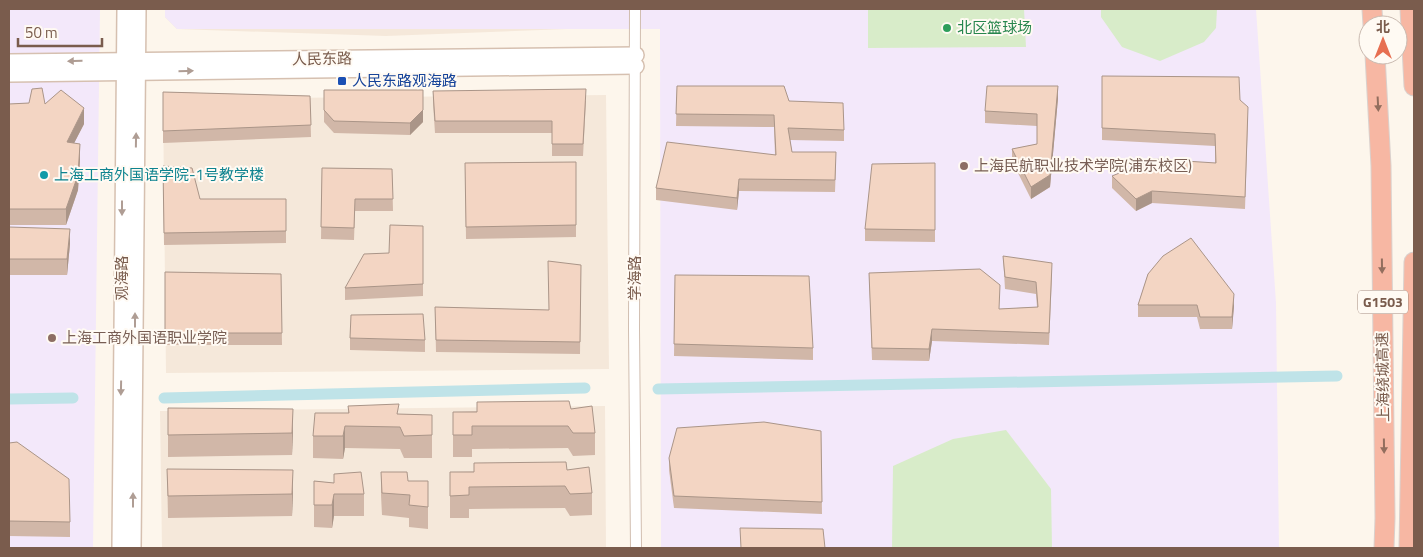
<svg xmlns="http://www.w3.org/2000/svg" width="1423" height="557" font-family="'Titillium Web','Noto Sans SC',sans-serif">
	<rect width="100%" height="100%" fill="#fdf6ec"/>
	<!-- residential -->
	<g fill="#f5e8da">
		<polygon points="165,9 594,28 386,36 177,29 165,17"/>
		<polygon points="606,95 609,369 166,373 163,99"/>
		<polygon points="605,406 606,548 162,548 160,411"/>
	</g>
	<!-- education -->
	<g fill="#f3e8fa">
		<polygon points="9,9 100,9 93,548 9,548"/>
		<polygon points="165,9 1256,9 1276,303 1279,548 661,548 660,29 177,29 165,17"/>
	</g>
	<!-- green -->
	<g fill="#d8ecc9">
		<polygon points="868,9 1024,9 1026,47 868,48"/>
		<polygon points="1101,9 1217,9 1216,28 1204,42 1160,61 1122,47 1101,17"/>
		<polygon points="1006,430 1051,489 1052,548 892,548 893,466 953,439"/>
	</g>
	<g fill="none" stroke-linecap="round" stroke-linejoin="round">
		<!-- canal -->
		<g stroke="#bfe3e8" stroke-width="11">
			<polyline points="658,389 1337,376"/>
			<polyline points="164,398 585,388"/>
			<polyline points="9,399 73,398"/>
		</g>
		<!-- street casing -->
		<g stroke="#d1beb0" stroke-width="12">
			<polyline id="street" points="635,9 634,329 636,548"/>
		</g>
		<!-- secondary casing -->
		<g stroke="#d6c0b0" stroke-width="18">
			<g id="secondary">
				<polyline points="9,62 636,55"/>
				<polyline points="9,74 636,66"/>
				<polyline points="120,548 125,9"/>
				<polyline points="133,548 138,9"/>
			</g>
		</g>
		<!-- highway casing -->
		<g stroke="#dad1cd" stroke-width="21">
			<g id="highway">
				<polyline points="1372,9 1373,25"/>
				<polyline points="1410,9 1414,86"/>
				<polyline points="1375,55 1381,166 1385,518 1384,548"/>
				<polyline points="1409,548 1414,262"/>
			</g>
		</g>
		<!-- street -->
		<use href="#street" stroke="#fff" stroke-width="10"/>
		<!-- secondary -->
		<use href="#secondary" stroke="#fff" stroke-width="15"/>
		<!-- highway -->
		<use href="#highway" stroke="#f7b7a3" stroke-width="19"/>
	</g>
	<!-- wall -->
	<g fill="#d1b7a8">
		<polygon points="9,9 49,9 9,10"/>
		<polygon points="1102,76 1240,100 1248,119 1245,209 1152,203 1136,211 1112,188 1112,176 1215,163 1215,146 1102,140"/>
		<polygon points="677,86 789,101 844,130 844,141 790,140 792,152 836,164 835,192 739,191 737,210 656,200 656,188 775,155 774,127 676,126"/>
		<polygon points="324,90 423,122 410,135 334,133 324,122"/>
		<polygon points="433,91 586,101 583,156 552,156 552,133 435,133 433,103"/>
		<polygon points="163,92 310,96 311,137 163,143"/>
		<polygon points="1058,98 1050,187 1031,199 1012,161 1012,149 1037,144 1037,126 985,123 985,111"/>
		<polygon points="29,103 45,104 84,124 74,143 80,159 78,190 66,225 9,225 9,104"/>
		<polygon points="576,162 576,237 466,239 465,163"/>
		<polygon points="935,163 935,242 865,241 865,229"/>
		<polygon points="163,166 200,199 286,199 286,243 164,245"/>
		<polygon points="322,168 392,169 393,211 355,211 354,240 321,239"/>
		<polygon points="423,226 423,296 345,300 345,288"/>
		<polygon points="9,227 70,244 67,275 9,275"/>
		<polygon points="1003,256 1052,275 1049,345 932,341 929,361 872,360 869,273 999,309 1037,307 1036,294 1005,289"/>
		<polygon points="581,265 580,354 436,352 435,307 549,310"/>
		<polygon points="165,272 281,274 282,345 165,345"/>
		<polygon points="1148,274 1234,306 1232,329 1200,329 1197,317 1138,317 1138,305"/>
		<polygon points="675,275 813,348 813,360 674,356"/>
		<polygon points="350,338 425,340 425,352 350,350"/>
		<polygon points="348,406 399,414 432,415 432,458 404,458 400,449 345,448 343,459 313,458 313,436 348,413"/>
		<polygon points="168,408 293,431 292,455 168,457"/>
		<polygon points="571,409 595,433 595,455 573,456 568,448 472,449 472,457 453,457 453,412"/>
		<polygon points="821,431 822,514 674,508 669,470 669,458"/>
		<polygon points="9,443 70,522 70,537 9,536"/>
		<polygon points="167,469 293,492 292,516 168,518"/>
		<polygon points="567,470 592,493 592,515 570,516 565,508 469,509 469,518 450,518 450,472"/>
		<polygon points="381,472 408,481 428,481 428,529 409,527 409,518 382,515 381,495"/>
		<polygon points="314,481 334,483 364,494 364,516 334,516 332,528 314,527"/>
	</g>
	<!-- shaded-wall -->
	<g fill="#aa9588">
		<polygon points="1058,86 1058,98 1050,187 1031,199 1031,187"/>
		<polygon points="84,108 84,124 67,157 67,142"/>
		<polygon points="423,110 423,122 410,135 410,123"/>
		<polygon points="80,144 80,159 78,190 66,225 66,209"/>
		<polygon points="739,179 739,191 737,210 737,198"/>
		<polygon points="1152,191 1152,203 1136,211 1136,199"/>
		<polygon points="70,229 70,244 67,275 67,259"/>
		<polygon points="1234,294 1234,306 1232,329 1232,317"/>
		<polygon points="932,329 932,341 929,361 929,349"/>
		<polygon points="293,409 293,431 292,455 292,433"/>
		<polygon points="345,426 345,448 343,459 343,436"/>
		<polygon points="293,470 293,492 292,516 292,494"/>
		<polygon points="334,494 334,516 332,528 332,505"/>
	</g>
	<!-- building -->
	<g fill="#f3d5c3" stroke="#aa9588">
		<polygon points="1102,76 1239,77 1240,100 1248,107 1245,197 1152,191 1136,199 1112,176 1154,159 1216,163 1215,134 1102,128"/>
		<polygon points="677,86 784,86 789,101 843,103 844,130 788,128 792,152 836,152 835,180 739,179 737,198 656,188 667,142 776,155 774,115 676,114"/>
		<polygon points="987,86 1058,86 1050,175 1031,187 1012,149 1037,144 1037,114 985,111"/>
		<polygon points="42,88 45,104 61,90 84,108 67,142 80,144 78,175 66,209 9,209 9,104 29,103 32,89"/>
		<polygon points="586,89 583,144 552,144 552,121 435,121 433,91"/>
		<polygon points="324,90 423,90 423,110 410,123 334,121 324,110"/>
		<polygon points="163,92 310,96 311,125 163,131"/>
		<polygon points="576,162 576,225 466,227 465,163"/>
		<polygon points="935,163 935,230 865,229 872,164"/>
		<polygon points="163,166 192,168 200,199 286,199 286,231 164,233"/>
		<polygon points="322,168 392,169 393,199 355,199 354,228 321,227"/>
		<polygon points="390,225 423,226 423,284 345,288 364,254 389,253"/>
		<polygon points="9,227 70,229 67,259 9,259"/>
		<polygon points="1191,238 1234,294 1232,317 1200,317 1197,305 1138,305 1148,274 1163,256"/>
		<polygon points="1003,256 1052,263 1049,333 932,329 929,349 872,348 869,273 980,269 1000,285 999,309 1038,307 1036,282 1005,277"/>
		<polygon points="548,261 581,265 580,342 436,340 435,307 549,310"/>
		<polygon points="165,272 281,274 282,333 165,333"/>
		<polygon points="675,275 809,276 813,348 674,344"/>
		<polygon points="423,314 425,340 350,338 351,315"/>
		<polygon points="569,401 571,409 592,406 595,433 573,433 568,426 472,426 472,435 453,435 453,412 477,412 477,402"/>
		<polygon points="399,404 397,414 432,415 432,435 404,436 400,427 345,426 343,436 313,436 315,413 349,413 348,406"/>
		<polygon points="168,408 293,409 292,433 168,435"/>
		<polygon points="764,422 821,431 822,502 674,496 669,458 677,428"/>
		<polygon points="17,442 69,479 70,522 9,521 9,443"/>
		<polygon points="566,462 567,470 589,467 592,493 570,494 565,486 469,487 469,495 450,496 450,472 474,472 474,463"/>
		<polygon points="167,469 293,470 292,494 168,496"/>
		<polygon points="361,472 364,494 334,494 332,505 314,505 314,481 334,483 334,474"/>
		<polygon points="381,472 407,472 408,481 428,481 428,507 409,505 410,495 382,493"/>
		<polygon points="740,528 823,529 825,548 741,548"/>
	</g>
	<!-- one-way arrows -->
	<defs><path id="oneway-solid" d="M-6-.8H1V-3.2L6.5 0L1 3.2V.8H-6Z" transform="scale(1.25)"/></defs>
	<g fill="#af9d94">
		<use href="#oneway-solid" transform="translate(75 61) rotate(179)"/>
		<use href="#oneway-solid" transform="translate(186 71) rotate(-1)"/>
		<use href="#oneway-solid" transform="translate(136 140) rotate(-89)"/>
		<use href="#oneway-solid" transform="translate(122 208) rotate(90)"/>
		<use href="#oneway-solid" transform="translate(135 320) rotate(-90)"/>
		<use href="#oneway-solid" transform="translate(121 388) rotate(91)"/>
		<use href="#oneway-solid" transform="translate(133 500) rotate(-90)"/>
	</g>
	<g fill="#936e5e">
		<use href="#oneway-solid" transform="translate(1378 104) rotate(87)"/>
		<use href="#oneway-solid" transform="translate(1382 266) rotate(89)"/>
		<use href="#oneway-solid" transform="translate(1384 446) rotate(89)"/>
	</g>
	<!-- markers -->
	<circle fill="#2e9e5b" stroke="#fffaf3" stroke-width="2" cx="947" cy="28" r="5"/>
	<rect fill="#1a4fb4" stroke="#fffaf3" stroke-width="2" x="337" y="76" width="10" height="10" rx="2.5"/>
	<g fill="#8d6e63" stroke="#fffaf3" stroke-width="2">
		<circle cx="964" cy="166" r="5"/>
		<circle cx="52" cy="338" r="5"/>
	</g>
	<circle fill="#0f9aa8" stroke="#fffaf3" stroke-width="2" cx="44" cy="175" r="5"/>
	<g text-anchor="middle" stroke-width="4" stroke-linejoin="round" paint-order="stroke">
		<!-- shield labels -->
		<rect fill="#fffaf3" stroke="#a28b7f" stroke-width="1" x="1358" y="290.5" width="50" height="23" rx="4"/>
		<g font-size="14" font-weight="bold" fill="#7a5c4d">
			<text x="1383" y="307">G1503</text>
		</g>
		<!-- leisure labels -->
		<g font-size="15" fill="#27864d" stroke="#fffaf3" text-anchor="start">
			<text x="957" y="33">北区篮球场</text>
		</g>
		<!-- street labels -->
		<g font-size="15" fill="#7a5c4d" stroke="#fffaf3">
			<text transform="translate(322 59) rotate(-1)" y="5">人民东路</text>
			<text transform="translate(122 278) rotate(-90)" y="5">观海路</text>
			<text transform="translate(635 278) rotate(-90)" y="5">学海路</text>
			<text transform="translate(1383 377) rotate(-91)" y="5">上海绕城高速</text>
		</g>
		<!-- transit labels -->
		<g font-size="15" fill="#164399" stroke="#fffaf3" text-anchor="start">
			<text x="352" y="86">人民东路观海路</text>
		</g>
		<!-- education labels -->
		<g font-size="15" fill="#785e54" stroke="#fffaf3" text-anchor="start">
			<text x="974" y="171">上海民航职业技术学院(浦东校区)</text>
			<text x="62" y="343">上海工商外国语职业学院</text>
		</g>
		<!-- culture labels -->
		<g font-size="15" fill="#0d838f" stroke="#fffaf3" text-anchor="start">
			<text x="54" y="180">上海工商外国语学院-1号教学楼</text>
		</g>
	</g>
	<!-- border -->
	<rect width="1423" height="557" fill="none" stroke="#7a5c4d" stroke-width="20"/>
	<!-- north arrow -->
	<g transform="translate(1383 40)"><circle r="24" fill="#fffaf3" stroke="#cabbb1"/>
	<path d="M0-4L9 19L0 12L-9 19Z" fill="#e76f51"/>
	<text y="-8" font-size="14" font-weight="bold" text-anchor="middle" fill="#7a5c4d">北</text>
	</g>
	<!-- scale -->
	<path d="M18 38v8h84v-8" fill="none" stroke="#7a5c4d" stroke-width="2.5"/>
	<text x="25" y="38" font-size="15" fill="#7a5c4d" stroke="#fffaf3" stroke-width="4" paint-order="stroke">50 m</text>
</svg>
